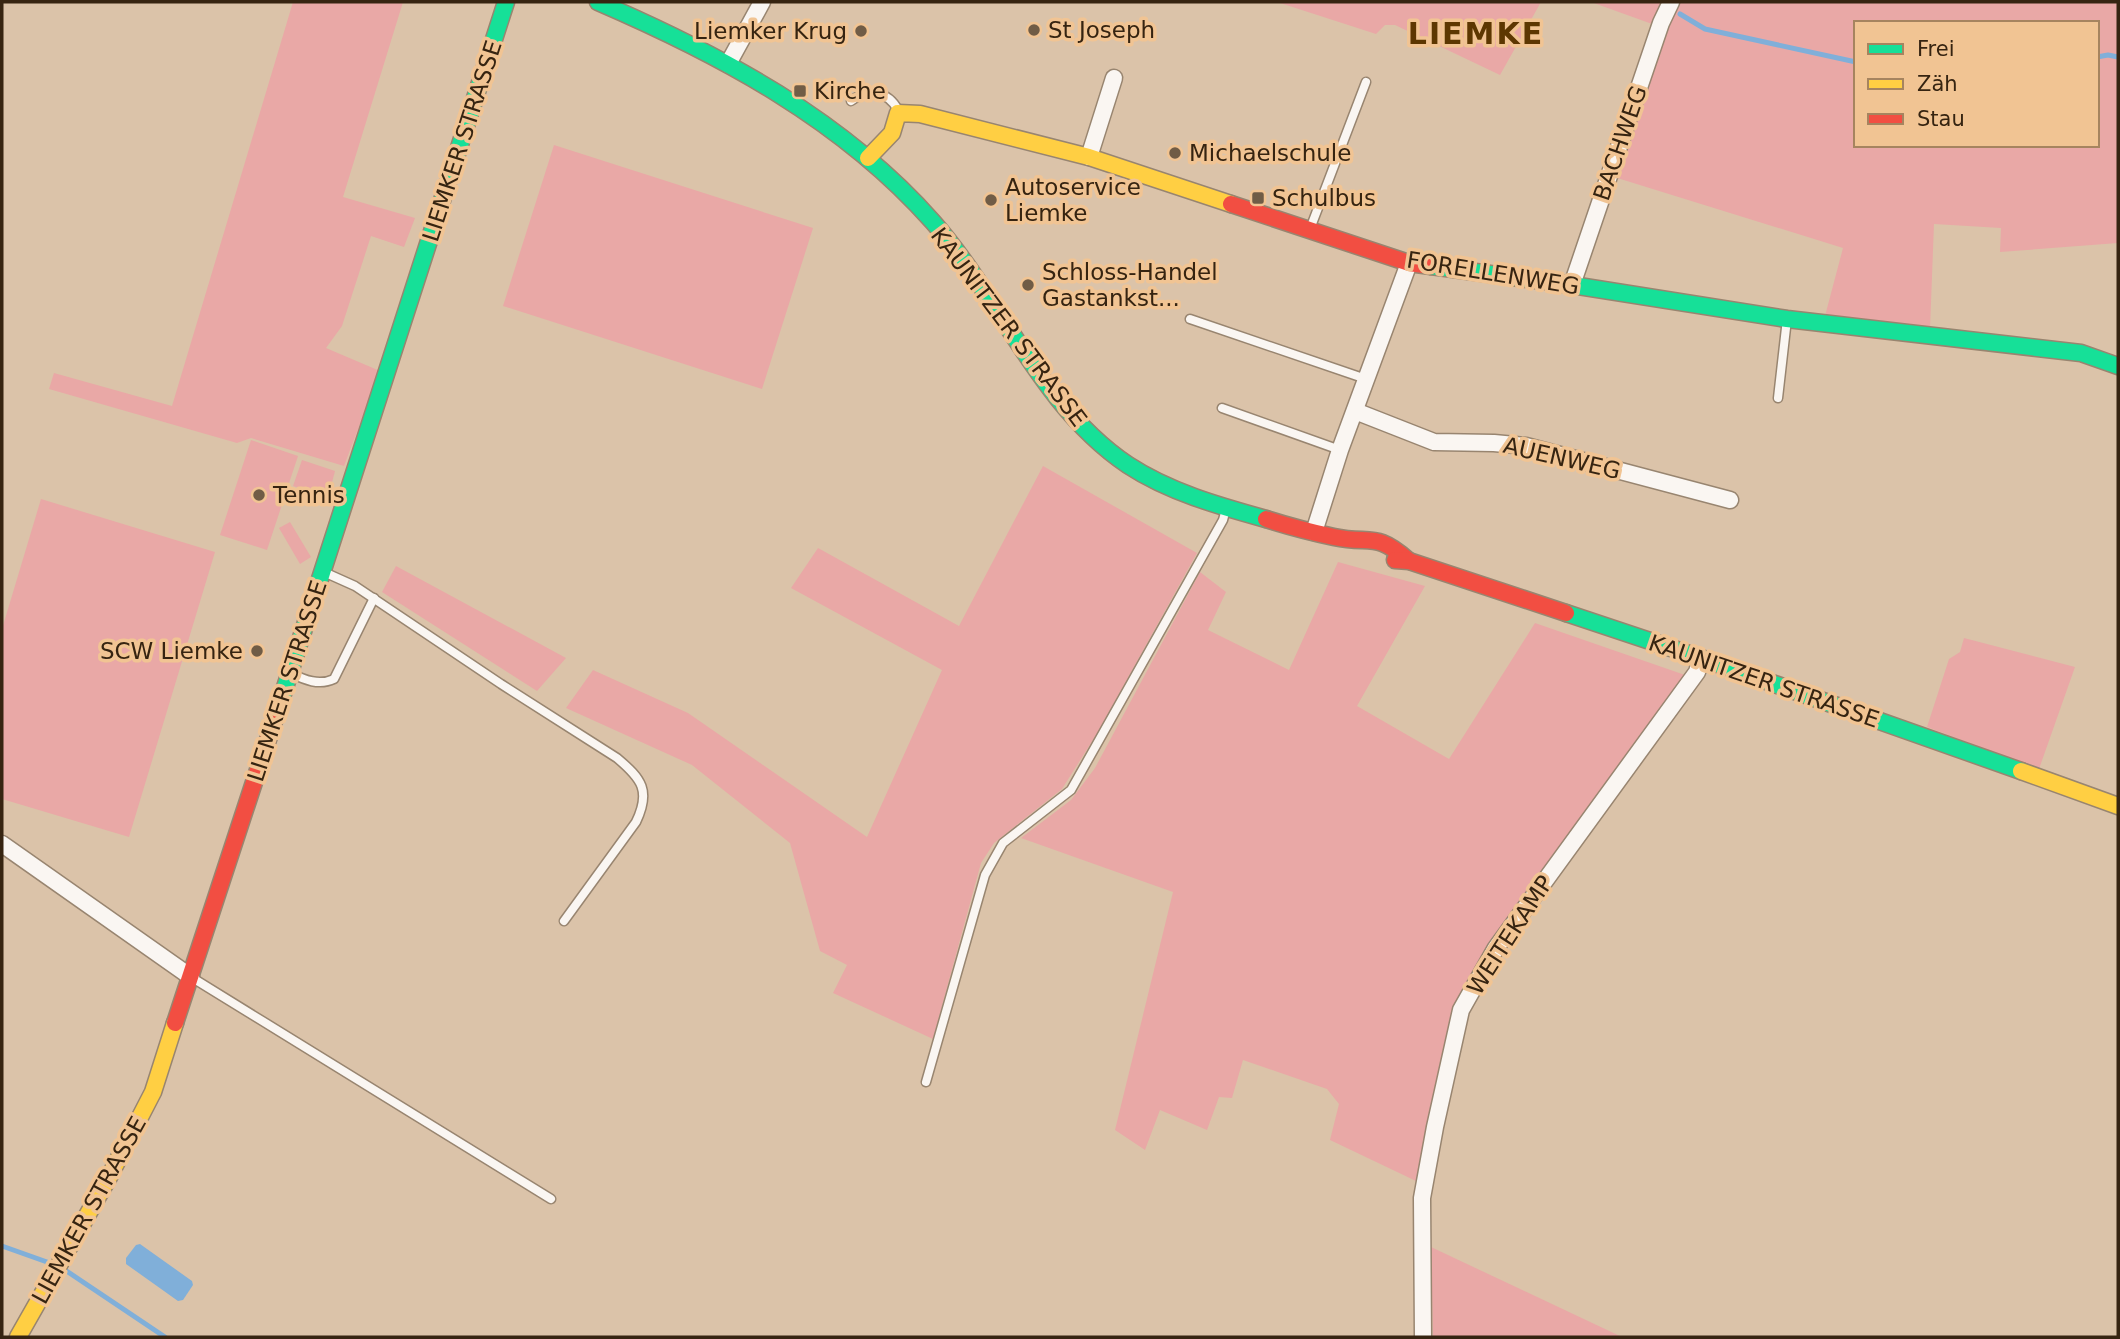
<svg xmlns="http://www.w3.org/2000/svg" width="2120" height="1339" font-family="'DejaVu Sans',sans-serif">
	<rect width="100%" height="100%" fill="#dbc3a9"/>
	<!-- green -->
	<g fill="#e9a8a6" fill-rule="evenodd">
		<polygon points="293,2 403,2 343,197 415,218 404,247 371,236 342,326 326,348 380,371 344,466 251,438 237,443 49,389 54,373 172,406"/>
		<polygon points="1277,2 1541,2 1500,75 1395,25 1385,25 1376,34"/>
		<path d="M 1591,2 L 2118,2 L 2118,243 L 2000,252 L 2001,228 L 1934,224 L 1930,329 L 1825,316 L 1843,248 L 1614,177 L 1666,29 ZM 1856,23 L 2097,23 L 2097,145 L 1856,145 Z"/>
		<polygon points="554,145 813,228 762,389 503,306"/>
		<polygon points="251,440 298,456 267,550 220,535"/>
		<polygon points="302,460 335,471 328,498 293,486"/>
		<polygon points="1043,466 1197,553 1098,732 1062,789 994,843 981,863 933,1039 833,993 847,965 820,951 790,843 692,765 566,708 593,670 688,713 867,837 942,670 791,588 818,548 959,626"/>
		<polygon points="41,499 215,552 129,837 2,799 2,629"/>
		<polygon points="290,522 311,557 300,564 279,528"/>
		<polygon points="1338,562 1425,586 1357,706 1449,759 1535,623 1685,675 1456,1010 1416,1181 1330,1140 1339,1104 1327,1089 1243,1060 1232,1098 1219,1097 1207,1130 1160,1110 1145,1150 1115,1130 1173,892 1021,838 1071,800 1095,768 1200,572 1226,592 1208,630 1289,670"/>
		<polygon points="396,566 566,658 537,691 382,592"/>
		<polygon points="1964,638 2075,667 2039,769 1927,727 1949,659 1960,652"/>
		<polygon points="1431,1247 1622,1337 1433,1337"/>
	</g>
	<!-- water -->
	<polygon fill="#80afd9" points="140,1244 192,1281 193,1285 183,1300 178,1301 126,1264 126,1258 136,1245"/>
	<g fill="none" stroke-linecap="round" stroke-linejoin="round">
		<!-- stream -->
		<g stroke="#80afd9" stroke-width="5">
			<polyline points="1680,14 1705,29 1856,62"/>
			<polyline points="2097,57 2108,55 2118,57"/>
			<polyline points="2,1246 47,1262"/>
			<polyline points="65,1270 165,1337"/>
		</g>
		<!-- lane casing -->
		<g stroke="#988570" stroke-width="11">
			<g id="lane">
				<path d="M 851,101 C 868,88 888,91 898,110"/>
				<polyline points="1310,229 1366,82"/>
				<polyline points="1190,319 1366,379"/>
				<polyline points="1778,398 1787,319"/>
				<polyline points="1222,408 1340,450"/>
				<path d="M 326,573 L 355,586 L 501,684 L 617,758 C 642,779 651,791 636,822 L 564,921"/>
				<path d="M 290,673 C 305,680 319,686 334,679 L 374,598"/>
				<polyline points="191,977 551,1199"/>
				<polyline points="926,1082 985,875 1003,843 1071,790 1223,520 1226,509"/>
			</g>
		</g>
		<!-- street casing -->
		<g stroke="#988570" stroke-width="19">
			<g id="street">
				<polyline points="728,64 762,2"/>
				<polyline points="1089,157 1114,78"/>
				<polyline points="1572,285 1661,23 1671,2"/>
				<polyline points="1355,411 1434,442 1494,443 1526,446 1730,500"/>
				<polyline points="1314,532 1340,450 1409,263"/>
				<polyline points="2,844 191,977"/>
				<polyline points="1423,1337 1422,1198 1435,1127 1461,1010 1496,948 1697,672 1701,658"/>
			</g>
		</g>
		<!-- fast casing -->
		<g stroke="#988570" stroke-width="19">
			<g id="fast">
				<path d="M 598,2 C 721,55 843,120 933,222 C 1001,299 1040,406 1128,465 C 1169,492 1219,506 1266,519"/>
				<polyline points="1431,266 1572,285 1787,319 2081,353 2118,366"/>
				<polyline points="1566,613 1701,658 2021,771"/>
				<polyline points="280,703 506,2"/>
			</g>
		</g>
		<!-- slow casing -->
		<g stroke="#988570" stroke-width="19">
			<g id="slow">
				<polyline points="868,158 892,133 898,113 920,114 1089,157 1231,204"/>
				<polyline points="2021,771 2118,806"/>
				<polyline points="18,1337 109,1177 153,1092 175,1023"/>
			</g>
		</g>
		<!-- jam casing -->
		<g stroke="#988570" stroke-width="19">
			<g id="jam">
				<polyline points="1231,204 1409,263 1431,266"/>
				<path d="M 1266,519 C 1288,526 1311,532 1334,537 C 1372,545 1375,531 1409,561"/>
				<polyline points="1395,560 1409,561 1566,613"/>
				<polyline points="175,1023 280,703"/>
			</g>
		</g>
		<!-- lane -->
		<use href="#lane" stroke="#faf6f2" stroke-width="8"/>
		<!-- street -->
		<use href="#street" stroke="#faf6f2" stroke-width="16"/>
		<!-- fast -->
		<use href="#fast" stroke="#16e098" stroke-width="16"/>
		<!-- slow -->
		<use href="#slow" stroke="#ffcf43" stroke-width="16"/>
		<!-- jam -->
		<use href="#jam" stroke="#f24e42" stroke-width="16"/>
	</g>
	<!-- markers -->
	<g fill="#705c46" stroke="#f1c493" stroke-width="2.5">
		<circle cx="1034" cy="30" r="7"/>
		<circle cx="861" cy="31" r="7"/>
		<rect x="793" y="84" width="14" height="14" rx="3.5"/>
		<circle cx="1175" cy="153" r="7"/>
		<rect x="1251" y="191" width="14" height="14" rx="3.5"/>
		<circle cx="991" cy="200" r="7"/>
		<circle cx="1028" cy="285" r="7"/>
		<circle cx="259" cy="495" r="7"/>
		<circle cx="257" cy="651" r="7"/>
	</g>
	<g text-anchor="middle" stroke-width="7" stroke-linejoin="round" paint-order="stroke">
		<!-- poi labels -->
		<g font-size="23" fill="#362411" stroke="#f1c493" text-anchor="start">
			<text x="1048" y="38">St Joseph</text>
			<text x="847" y="39" text-anchor="end">Liemker Krug</text>
			<text x="814" y="99">Kirche</text>
			<text x="1189" y="161">Michaelschule</text>
			<text x="1005" y="195">Autoservice<tspan x="1005" dy="26">Liemke</tspan></text>
			<text x="1272" y="206">Schulbus</text>
			<text x="1042" y="280">Schloss-Handel<tspan x="1042" dy="26">Gastankst...</tspan></text>
			<text x="273" y="503">Tennis</text>
			<text x="243" y="659" text-anchor="end">SCW Liemke</text>
		</g>
		<!-- street labels -->
		<g font-size="23" fill="#362411" stroke="#f1c493">
			<text transform="translate(462 141) rotate(-72)" y="8">LIEMKER STRASSE</text>
			<text transform="translate(1620 143) rotate(-71)" y="8">BACHWEG</text>
			<text transform="translate(1493 273) rotate(9)" y="8">FORELLENWEG</text>
			<text transform="translate(1009 327) rotate(53)" y="8">KAUNITZER STRASSE</text>
			<text transform="translate(1562 458) rotate(13)" y="8">AUENWEG</text>
			<text transform="translate(287 681) rotate(-72)" y="8">LIEMKER STRASSE</text>
			<text transform="translate(1764 681) rotate(19)" y="8">KAUNITZER STRASSE</text>
			<text transform="translate(1510 935) rotate(-57)" y="8">WEITEKAMP</text>
			<text transform="translate(89 1210) rotate(-61)" y="8">LIEMKER STRASSE</text>
		</g>
		<!-- district labels -->
		<g font-size="30" font-weight="bold" letter-spacing="2" fill="#5d3701" stroke="#f1c493">
			<text x="1476" y="44">LIEMKE</text>
		</g>
	</g>
	<!-- border -->
	<rect width="2120" height="1339" fill="none" stroke="#362411" stroke-width="7"/>
	<!-- legend -->
	<rect x="1854" y="21" width="245" height="126" fill="#f1c493" stroke="#a6845f" stroke-width="2"/>
	<rect x="1868" y="44" width="35" height="10" fill="#16e098" stroke="#a6845f" stroke-width="2"/>
	<text x="1917" y="56" font-size="21" fill="#362411">Frei</text>
	<rect x="1868" y="79" width="35" height="10" fill="#ffcf43" stroke="#a6845f" stroke-width="2"/>
	<text x="1917" y="91" font-size="21" fill="#362411">Zäh</text>
	<rect x="1868" y="114" width="35" height="10" fill="#f24e42" stroke="#a6845f" stroke-width="2"/>
	<text x="1917" y="126" font-size="21" fill="#362411">Stau</text>
</svg>
